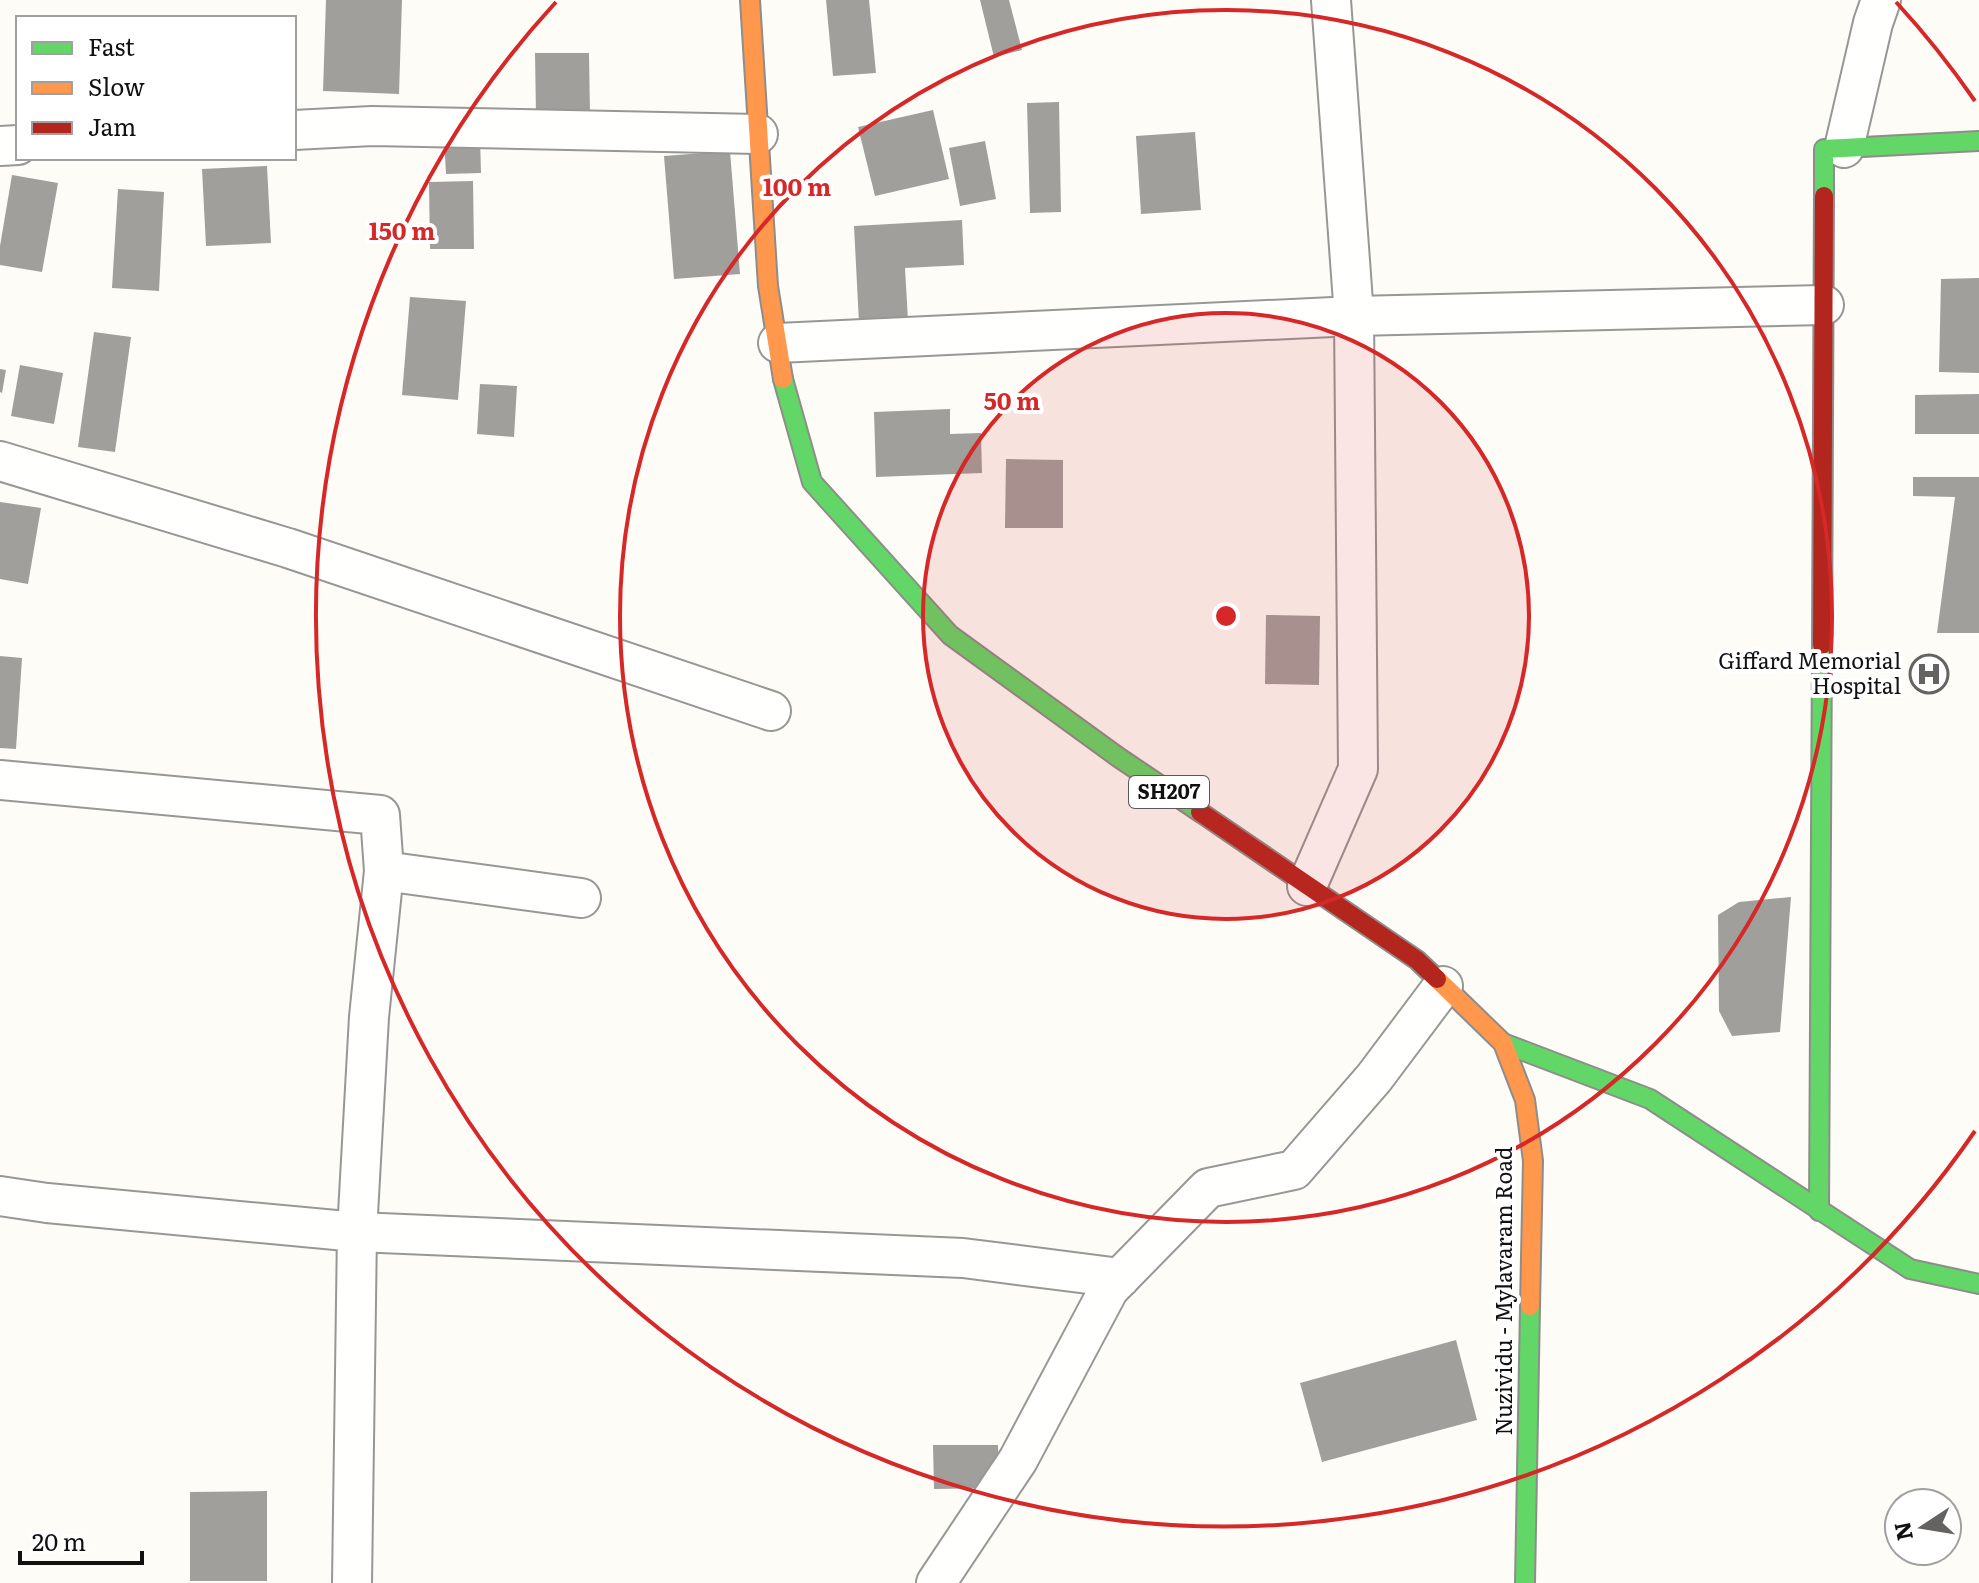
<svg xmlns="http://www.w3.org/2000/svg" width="1979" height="1583" font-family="Literata,serif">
	<rect width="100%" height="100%" fill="#fdfcf7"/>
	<!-- building -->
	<g fill="#a19f9c">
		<polygon points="326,0 402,0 399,94 323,91"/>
		<polygon points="826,0 869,0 876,73 833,76"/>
		<polygon points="980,0 1009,0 1022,50 994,57"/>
		<polygon points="535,53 589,53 590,115 536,115"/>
		<polygon points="1059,102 1061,212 1030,213 1027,103"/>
		<polygon points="933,110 949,179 875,196 858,127"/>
		<polygon points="1195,132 1201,210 1141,214 1136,136"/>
		<polygon points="480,137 481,173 446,174 444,138"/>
		<polygon points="985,141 996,199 960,206 949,148"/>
		<polygon points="730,151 740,274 674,279 664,156"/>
		<polygon points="267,166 271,243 206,246 202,169"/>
		<polygon points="12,175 58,183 42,272 0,265 0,246"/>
		<polygon points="473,181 474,249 430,249 429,182"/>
		<polygon points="118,189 164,192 159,291 112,288"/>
		<polygon points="962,220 964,265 905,268 908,320 859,323 854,226"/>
		<polygon points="1979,278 1979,373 1939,372 1941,279"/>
		<polygon points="410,297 466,301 458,400 402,395"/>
		<polygon points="94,332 131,337 115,452 78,447"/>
		<polygon points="20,365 63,373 54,424 11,416"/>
		<polygon points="0,369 6,370 2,393 0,392"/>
		<polygon points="480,384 517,386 514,437 477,434"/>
		<polygon points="1979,394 1979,434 1915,434 1915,395"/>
		<polygon points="950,409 950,434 981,433 982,473 876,477 874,412"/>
		<polygon points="1006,459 1063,460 1063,528 1005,528"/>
		<polygon points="1913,477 1979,477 1979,633 1937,633 1955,497 1913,496"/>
		<polygon points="0,502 41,508 28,584 0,579"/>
		<polygon points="1266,615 1320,616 1319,685 1265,684"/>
		<polygon points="0,656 22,658 16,749 0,748"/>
		<polygon points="1791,897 1780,1032 1732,1036 1719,1011 1718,915 1739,902"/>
		<polygon points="1456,1340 1477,1420 1322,1462 1300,1383"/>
		<polygon points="933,1445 998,1445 999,1488 934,1489"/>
		<polygon points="267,1491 267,1581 190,1581 190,1492"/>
	</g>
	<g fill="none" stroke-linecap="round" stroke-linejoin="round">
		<!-- street casing -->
		<g stroke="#979795" stroke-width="42">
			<g id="street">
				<polyline points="294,130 372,126 758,134"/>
				<polyline points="0,146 18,145"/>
				<polyline points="1844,148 1873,23 1881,0"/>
				<polyline points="778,343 1354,316 1824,305"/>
				<polyline points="0,461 288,548 771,711"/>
				<polyline points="0,780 380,815 384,871"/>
				<polyline points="1307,886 1358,769 1354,316 1331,0"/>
				<polyline points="0,1196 47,1203 357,1232 963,1258 1120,1278"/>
				<polyline points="352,1583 357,1232 369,1017 384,871 581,898"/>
				<polyline points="936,1583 1018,1460 1109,1289 1208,1188 1294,1170 1374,1078 1443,986"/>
			</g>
		</g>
		<!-- fast casing -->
		<g stroke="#8e8d8b" stroke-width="22">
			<g id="fast">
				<polyline points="1824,196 1824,149 1979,141"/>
				<polyline points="783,379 812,482 950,635 1118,757 1200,812"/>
				<polyline points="1503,1043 1650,1099 1910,1269 1979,1284"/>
				<polyline points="1819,1211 1822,645"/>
				<polyline points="1525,1583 1530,1306"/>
			</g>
		</g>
		<!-- slow casing -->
		<g stroke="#8e8d8b" stroke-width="22">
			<g id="slow">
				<polyline points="750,0 768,286 783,379"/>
				<polyline points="1437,979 1503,1043 1525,1100 1533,1161 1530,1306"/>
			</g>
		</g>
		<!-- jam casing -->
		<g stroke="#8e8d8b" stroke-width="22">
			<g id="jam">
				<polyline points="1822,645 1824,196"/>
				<polyline points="1200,812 1417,960 1437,979"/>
			</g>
		</g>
		<!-- street -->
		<use href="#street" stroke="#fffffe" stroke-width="38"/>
		<!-- fast -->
		<use href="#fast" stroke="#63d668" stroke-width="18"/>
		<!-- slow -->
		<use href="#slow" stroke="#ff974d" stroke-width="18"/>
		<!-- jam -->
		<use href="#jam" stroke="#b3261e" stroke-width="18"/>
	</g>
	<!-- distance rings -->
	<circle cx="1226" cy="616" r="303" fill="#d62828" fill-opacity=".12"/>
	<g fill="none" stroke="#d62828" stroke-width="4">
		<circle cx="1226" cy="616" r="303"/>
		<circle cx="1226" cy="616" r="606"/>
		<path d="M1975 1131A909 909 0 1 1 556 2M1896 2A909 909 0 0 1 1975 101"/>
	</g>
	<!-- icons -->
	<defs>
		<g id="hospital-ring" transform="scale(2)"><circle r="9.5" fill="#fff" stroke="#646362" stroke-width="1.5"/><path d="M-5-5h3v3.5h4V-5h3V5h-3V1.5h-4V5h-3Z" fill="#646362"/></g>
	</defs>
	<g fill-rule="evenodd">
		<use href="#hospital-ring" x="1929" y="674"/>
	</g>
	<g text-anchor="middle" stroke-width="8" stroke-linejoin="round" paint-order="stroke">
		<!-- shield labels -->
		<rect fill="#fff" stroke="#585858" stroke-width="2" x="1129" y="776" width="80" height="32" rx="6"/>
		<g font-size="20" font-weight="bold" fill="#111">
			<text x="1169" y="799">SH207</text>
		</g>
		<!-- poi labels -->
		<g font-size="22" fill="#111" stroke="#fff" text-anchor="end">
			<text x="1901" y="669">Giffard Memorial<tspan x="1901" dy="25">Hospital</tspan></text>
		</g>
		<!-- street labels -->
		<g font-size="22" fill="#111" stroke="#fff">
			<text transform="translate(1504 1291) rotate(-90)" y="8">Nuzividu - Mylavaram Road</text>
		</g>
	</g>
	<circle cx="1226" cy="616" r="12" fill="#d62828" stroke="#fff" stroke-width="4"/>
	<g font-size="24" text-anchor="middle" font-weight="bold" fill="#d62828" stroke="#fff" stroke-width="8" stroke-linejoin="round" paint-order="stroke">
		<text x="797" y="196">100 m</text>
		<text x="402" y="240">150 m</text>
		<text x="1012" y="410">50 m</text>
	</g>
	<!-- legend -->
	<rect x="16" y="16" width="280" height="144" fill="#ffffff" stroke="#a0a0a0" stroke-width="2"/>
	<rect x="32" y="42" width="40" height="12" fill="#63d668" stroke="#a0a0a0" stroke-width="2"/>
	<text x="88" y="56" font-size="24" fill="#111111">Fast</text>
	<rect x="32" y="82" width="40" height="12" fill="#ff974d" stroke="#a0a0a0" stroke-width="2"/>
	<text x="88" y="96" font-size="24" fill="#111111">Slow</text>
	<rect x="32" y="122" width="40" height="12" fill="#b3261e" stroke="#a0a0a0" stroke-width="2"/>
	<text x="88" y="136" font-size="24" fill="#111111">Jam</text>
	<!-- north arrow -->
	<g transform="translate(1923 1527) rotate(258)"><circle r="38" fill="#ffffff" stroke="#a0a0a0" stroke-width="2"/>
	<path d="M0-6L14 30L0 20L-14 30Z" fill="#646362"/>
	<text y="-12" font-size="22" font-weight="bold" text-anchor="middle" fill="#111111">N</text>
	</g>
	<!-- scale -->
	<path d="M20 1551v12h122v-12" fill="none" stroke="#111111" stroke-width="4"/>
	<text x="32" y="1551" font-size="24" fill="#111111" stroke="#ffffff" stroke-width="6" paint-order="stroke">20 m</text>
</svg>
